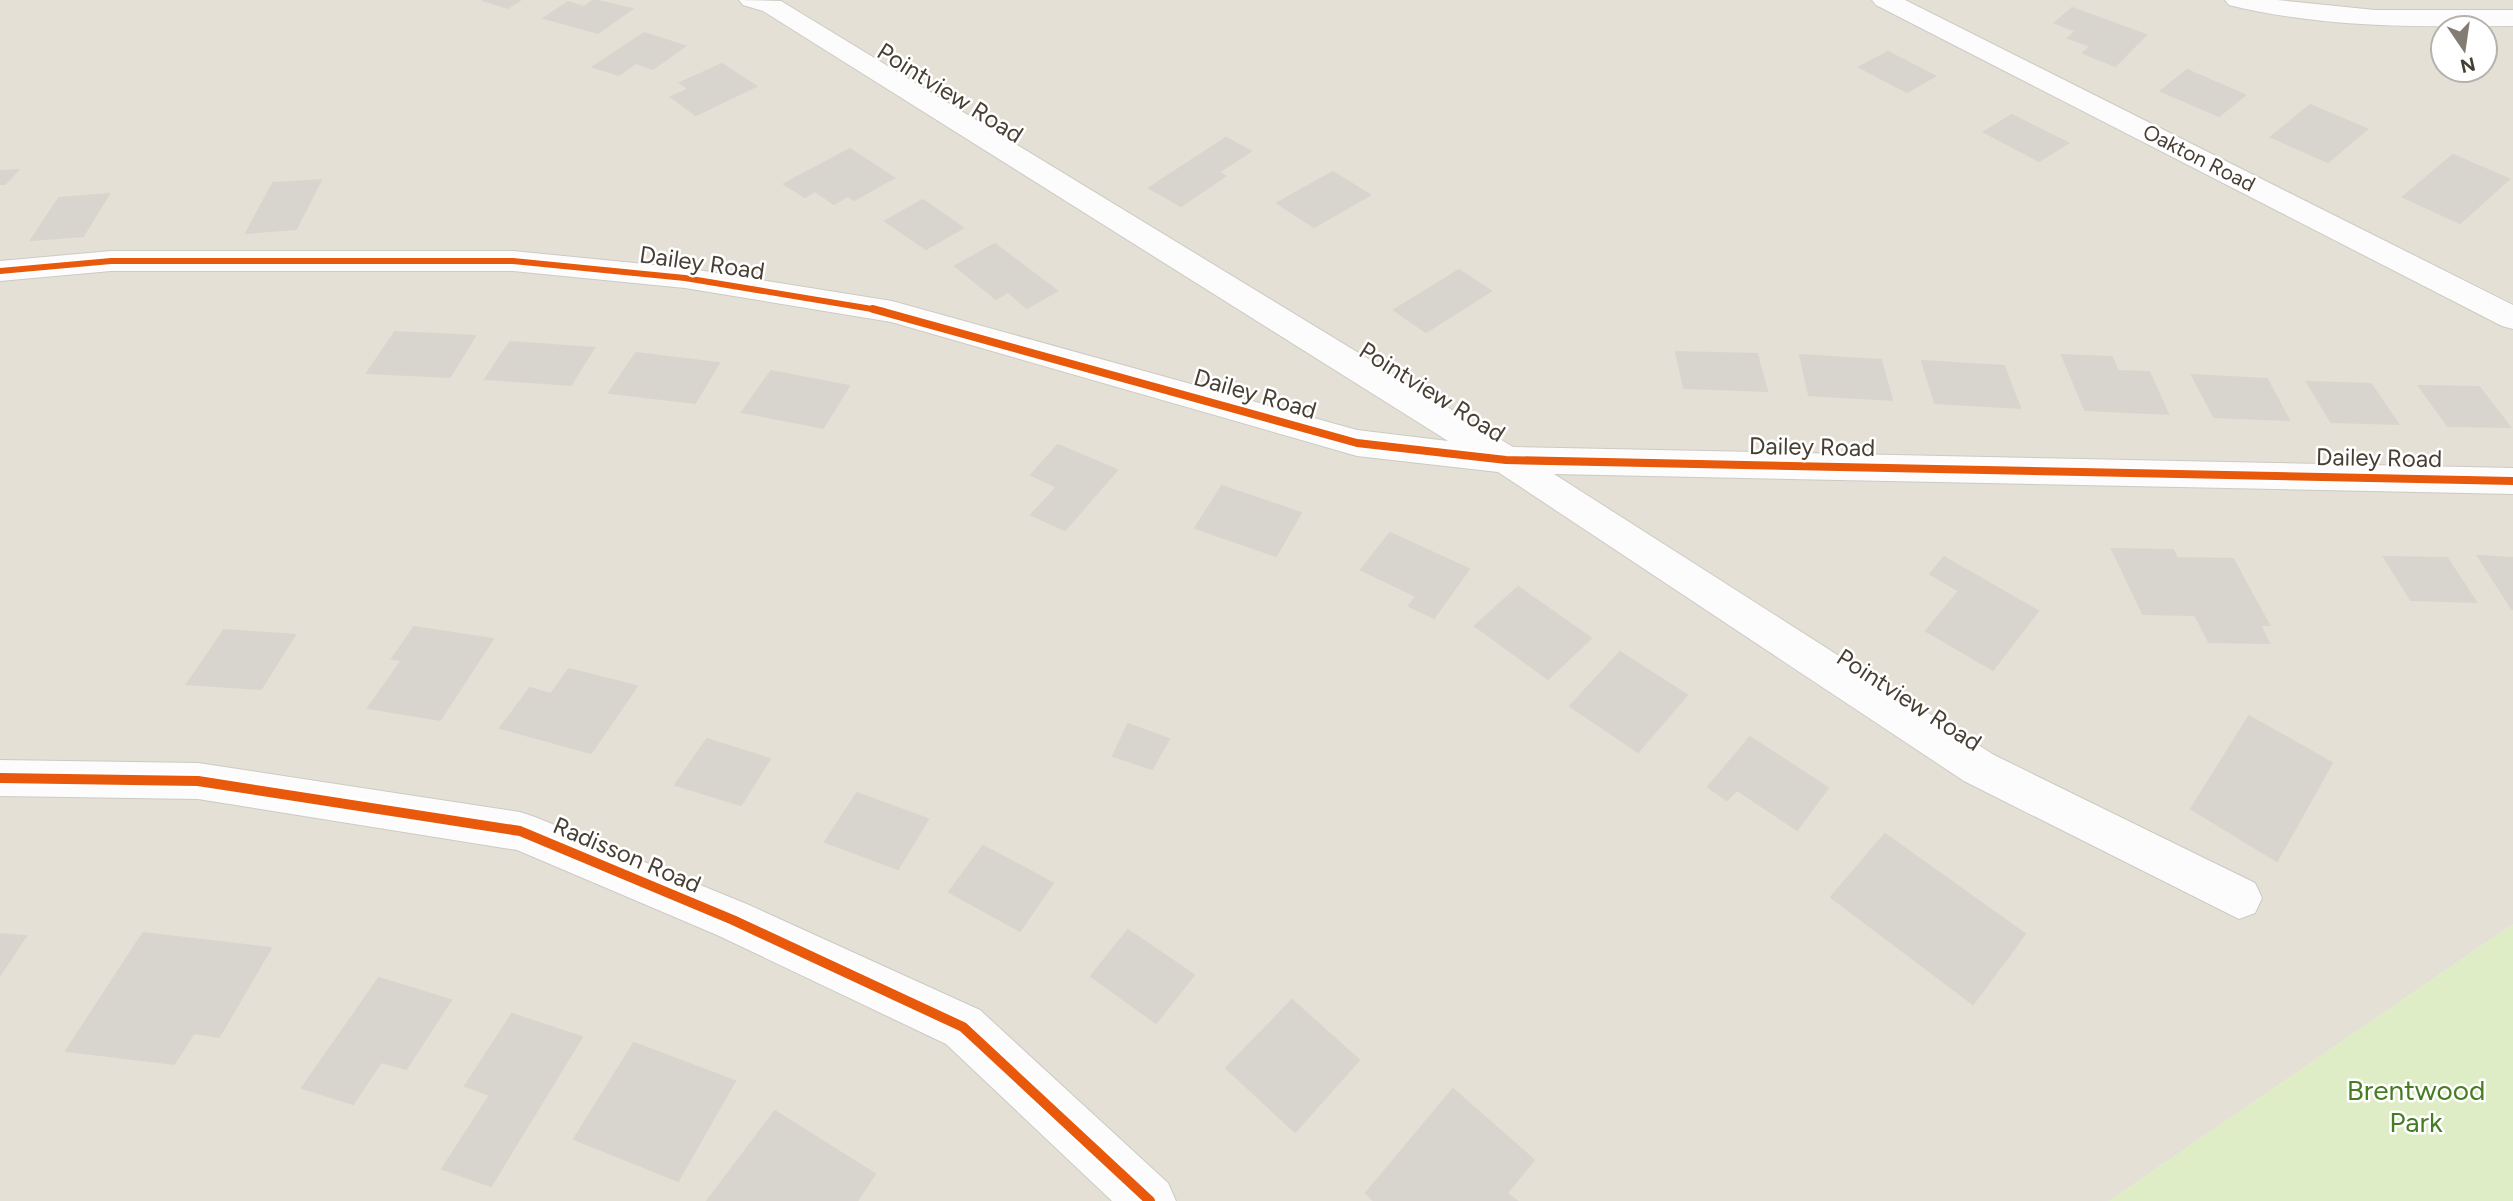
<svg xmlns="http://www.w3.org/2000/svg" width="2513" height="1201" font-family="Figtree,sans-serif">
	<rect width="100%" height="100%" fill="#f0eee8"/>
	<!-- residential -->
	<path fill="#e5e0d5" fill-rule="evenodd" d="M 0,0 L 2513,0 L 2513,924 L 2109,1201 L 0,1201 ZM 2443,28 L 2485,28 L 2485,70 L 2443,70 Z"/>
	<!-- green -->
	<polygon fill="#deedc6" points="2513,924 2513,1201 2109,1201"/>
	<!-- building -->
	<g fill="#d8d5cf" stroke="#d9d5ce" stroke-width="2">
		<polygon points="482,0 520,0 508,8"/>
		<polygon points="594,0 632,9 598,33 544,18 568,2 584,7"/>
		<polygon points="2072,8 2146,35 2115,66 2083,53 2091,46 2068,38 2076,31 2055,23"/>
		<polygon points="644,33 685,46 653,69 636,63 619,75 593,67"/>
		<polygon points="1888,52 1935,76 1907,92 1859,67"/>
		<polygon points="722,64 756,86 696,115 671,97 689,89 680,83"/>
		<polygon points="2187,70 2245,95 2219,116 2161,91"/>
		<polygon points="2310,105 2367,129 2328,162 2271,137"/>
		<polygon points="2012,115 2068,143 2039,161 1984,132"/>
		<polygon points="1226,138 1251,151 1219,172 1225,176 1181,206 1149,188"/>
		<polygon points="850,149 894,178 854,200 848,196 834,204 815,191 805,197 784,184"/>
		<polygon points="2453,155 2509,179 2460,223 2403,197"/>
		<polygon points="18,170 5,184 0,184 0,171"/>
		<polygon points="1333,172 1370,195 1314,227 1277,203"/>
		<polygon points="321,180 296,229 246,233 273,183"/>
		<polygon points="109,194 83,236 31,240 59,198"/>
		<polygon points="923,200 963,228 926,249 885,221"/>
		<polygon points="995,244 1057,291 1027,308 1008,292 996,299 955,266"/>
		<polygon points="1459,270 1491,291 1426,332 1394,310"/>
		<polygon points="395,332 475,336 450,377 367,373"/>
		<polygon points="510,342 594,348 571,385 485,379"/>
		<polygon points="1676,352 1757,354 1767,391 1684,388"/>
		<polygon points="636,353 719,363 695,403 609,393"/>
		<polygon points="1800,355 1881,360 1892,400 1809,395"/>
		<polygon points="2062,355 2112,357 2118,371 2149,372 2168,414 2085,410"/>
		<polygon points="1922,361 2004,366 2020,408 1935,403"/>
		<polygon points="771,371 849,386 823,428 742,412"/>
		<polygon points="2192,375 2267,379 2289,420 2214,417"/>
		<polygon points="2307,382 2371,384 2398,424 2331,422"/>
		<polygon points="2419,386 2479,387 2510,427 2448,426"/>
		<polygon points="1058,445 1117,470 1065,530 1031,515 1057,487 1031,475"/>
		<polygon points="1222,486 1301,513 1276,556 1195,528"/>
		<polygon points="1390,533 1469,569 1434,618 1409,606 1416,596 1361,570"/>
		<polygon points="2112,549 2173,550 2177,558 2233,559 2269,625 2260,625 2269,643 2209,642 2195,615 2143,614"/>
		<polygon points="2478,556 2513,558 2513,609 2512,609"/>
		<polygon points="1944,557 2038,611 1993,670 1926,631 1959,591 1930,574"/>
		<polygon points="2384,557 2447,558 2476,602 2411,600"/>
		<polygon points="1518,587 1591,638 1548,679 1475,626"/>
		<polygon points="414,627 493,639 440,720 368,708 402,660 392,659"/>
		<polygon points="224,630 295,635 261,689 187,684"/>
		<polygon points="1620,652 1687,695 1638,752 1570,706"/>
		<polygon points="569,669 637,686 591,753 500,728 530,688 551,694"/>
		<polygon points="2249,716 2332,763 2277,861 2191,809"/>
		<polygon points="1128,724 1169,739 1152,769 1113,756"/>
		<polygon points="1750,737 1828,788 1797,830 1737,790 1727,800 1708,787"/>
		<polygon points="707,739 770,759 741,805 675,785"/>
		<polygon points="857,793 928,819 898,869 825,842"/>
		<polygon points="1885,834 2025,934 1973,1004 1831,897"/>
		<polygon points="983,846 1053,883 1020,931 949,892"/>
		<polygon points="1128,930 1194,975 1156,1023 1091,976"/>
		<polygon points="143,933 271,948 219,1037 194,1033 174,1064 66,1051"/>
		<polygon points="0,934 26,936 0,975"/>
		<polygon points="379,978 451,1000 406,1069 381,1062 353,1104 302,1088"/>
		<polygon points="1292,1000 1359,1060 1295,1132 1226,1068"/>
		<polygon points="512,1014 582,1037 491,1186 442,1169 490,1095 465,1086"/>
		<polygon points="634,1043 735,1081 678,1181 574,1139"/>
		<polygon points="1453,1089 1534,1160 1507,1193 1517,1201 1374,1201 1366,1193"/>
		<polygon points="775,1111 875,1174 857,1201 707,1201"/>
	</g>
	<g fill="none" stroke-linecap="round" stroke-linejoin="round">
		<!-- street casing -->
		<g stroke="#cdcac4" stroke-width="2">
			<g id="street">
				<polygon points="739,0 781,1 1513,447 2513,468 2513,494 1554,474 1994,755 2255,883 2262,898 2255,913 2239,919 1964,781 1498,472 1357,456 891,322 685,288 513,271 111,271 0,281 0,261 111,251 513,251 685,268 892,301 1357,430 1448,441 763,11 743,5"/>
				<polygon points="1872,0 1905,0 2513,305 2513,329 2502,326 1876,5"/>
				<path d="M 2225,0 L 2277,0 L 2375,10 L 2513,10 L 2513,26 C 2418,27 2322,28 2229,5 Z"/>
				<polygon points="0,760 198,763 520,812 535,817 749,905 980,1010 1168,1183 1176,1201 1112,1201 946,1044 717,935 517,850 198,799 0,796"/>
			</g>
		</g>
		<!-- street -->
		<use href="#street" fill="#fdfcfc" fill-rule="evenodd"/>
		<!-- cycleway-far2 casing -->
		<g stroke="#fff" stroke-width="10">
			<polyline id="cycleway-far2" points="0,271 111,261 513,261 685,278 884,311"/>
		</g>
		<!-- cycleway-far1 casing -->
		<g stroke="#fff" stroke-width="12">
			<polyline id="cycleway-far1" points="873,309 1357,443 1506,460 2513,481"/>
		</g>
		<!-- cycleway casing -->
		<g stroke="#fff" stroke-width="15">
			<polyline id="cycleway" points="0,778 198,781 520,831 733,920 963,1027 1150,1201"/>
		</g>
		<!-- cycleway-far2 -->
		<use href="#cycleway-far2" stroke="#e8590c" stroke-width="6"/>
		<!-- cycleway-far1 -->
		<use href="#cycleway-far1" stroke="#e8590c" stroke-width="8"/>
		<!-- cycleway -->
		<use href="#cycleway" stroke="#e8590c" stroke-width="10"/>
	</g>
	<g text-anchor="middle" stroke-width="5" stroke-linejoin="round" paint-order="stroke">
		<!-- far-street labels -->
		<g font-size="21" fill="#473f34" stroke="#fff">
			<text transform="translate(2199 158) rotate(27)" y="7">Oakton Road</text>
		</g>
		<!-- street labels -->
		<g font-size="24" fill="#473f34" stroke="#fff">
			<text transform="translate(950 93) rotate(32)" y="8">Pointview Road</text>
			<text transform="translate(702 263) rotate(8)" y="8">Dailey Road</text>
			<text transform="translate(1432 392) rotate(32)" y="8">Pointview Road</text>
			<text transform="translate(1255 394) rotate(16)" y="8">Dailey Road</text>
			<text transform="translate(1812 447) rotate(1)" y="8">Dailey Road</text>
			<text transform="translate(2379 458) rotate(1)" y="8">Dailey Road</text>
			<text transform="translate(1909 700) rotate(33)" y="8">Pointview Road</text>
			<text transform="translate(627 855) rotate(23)" y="8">Radisson Road</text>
		</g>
		<!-- near-park labels -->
		<g font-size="28" fill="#477d22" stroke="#fff">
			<text x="2416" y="1100">Brentwood<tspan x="2416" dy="32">Park</tspan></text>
		</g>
	</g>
	<!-- north arrow -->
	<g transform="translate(2464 49) rotate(167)"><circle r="33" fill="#ffffff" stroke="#b5b2ae" stroke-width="2"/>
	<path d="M0-5L12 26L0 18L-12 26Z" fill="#827c73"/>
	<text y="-10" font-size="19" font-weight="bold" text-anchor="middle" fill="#473f34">N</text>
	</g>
</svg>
